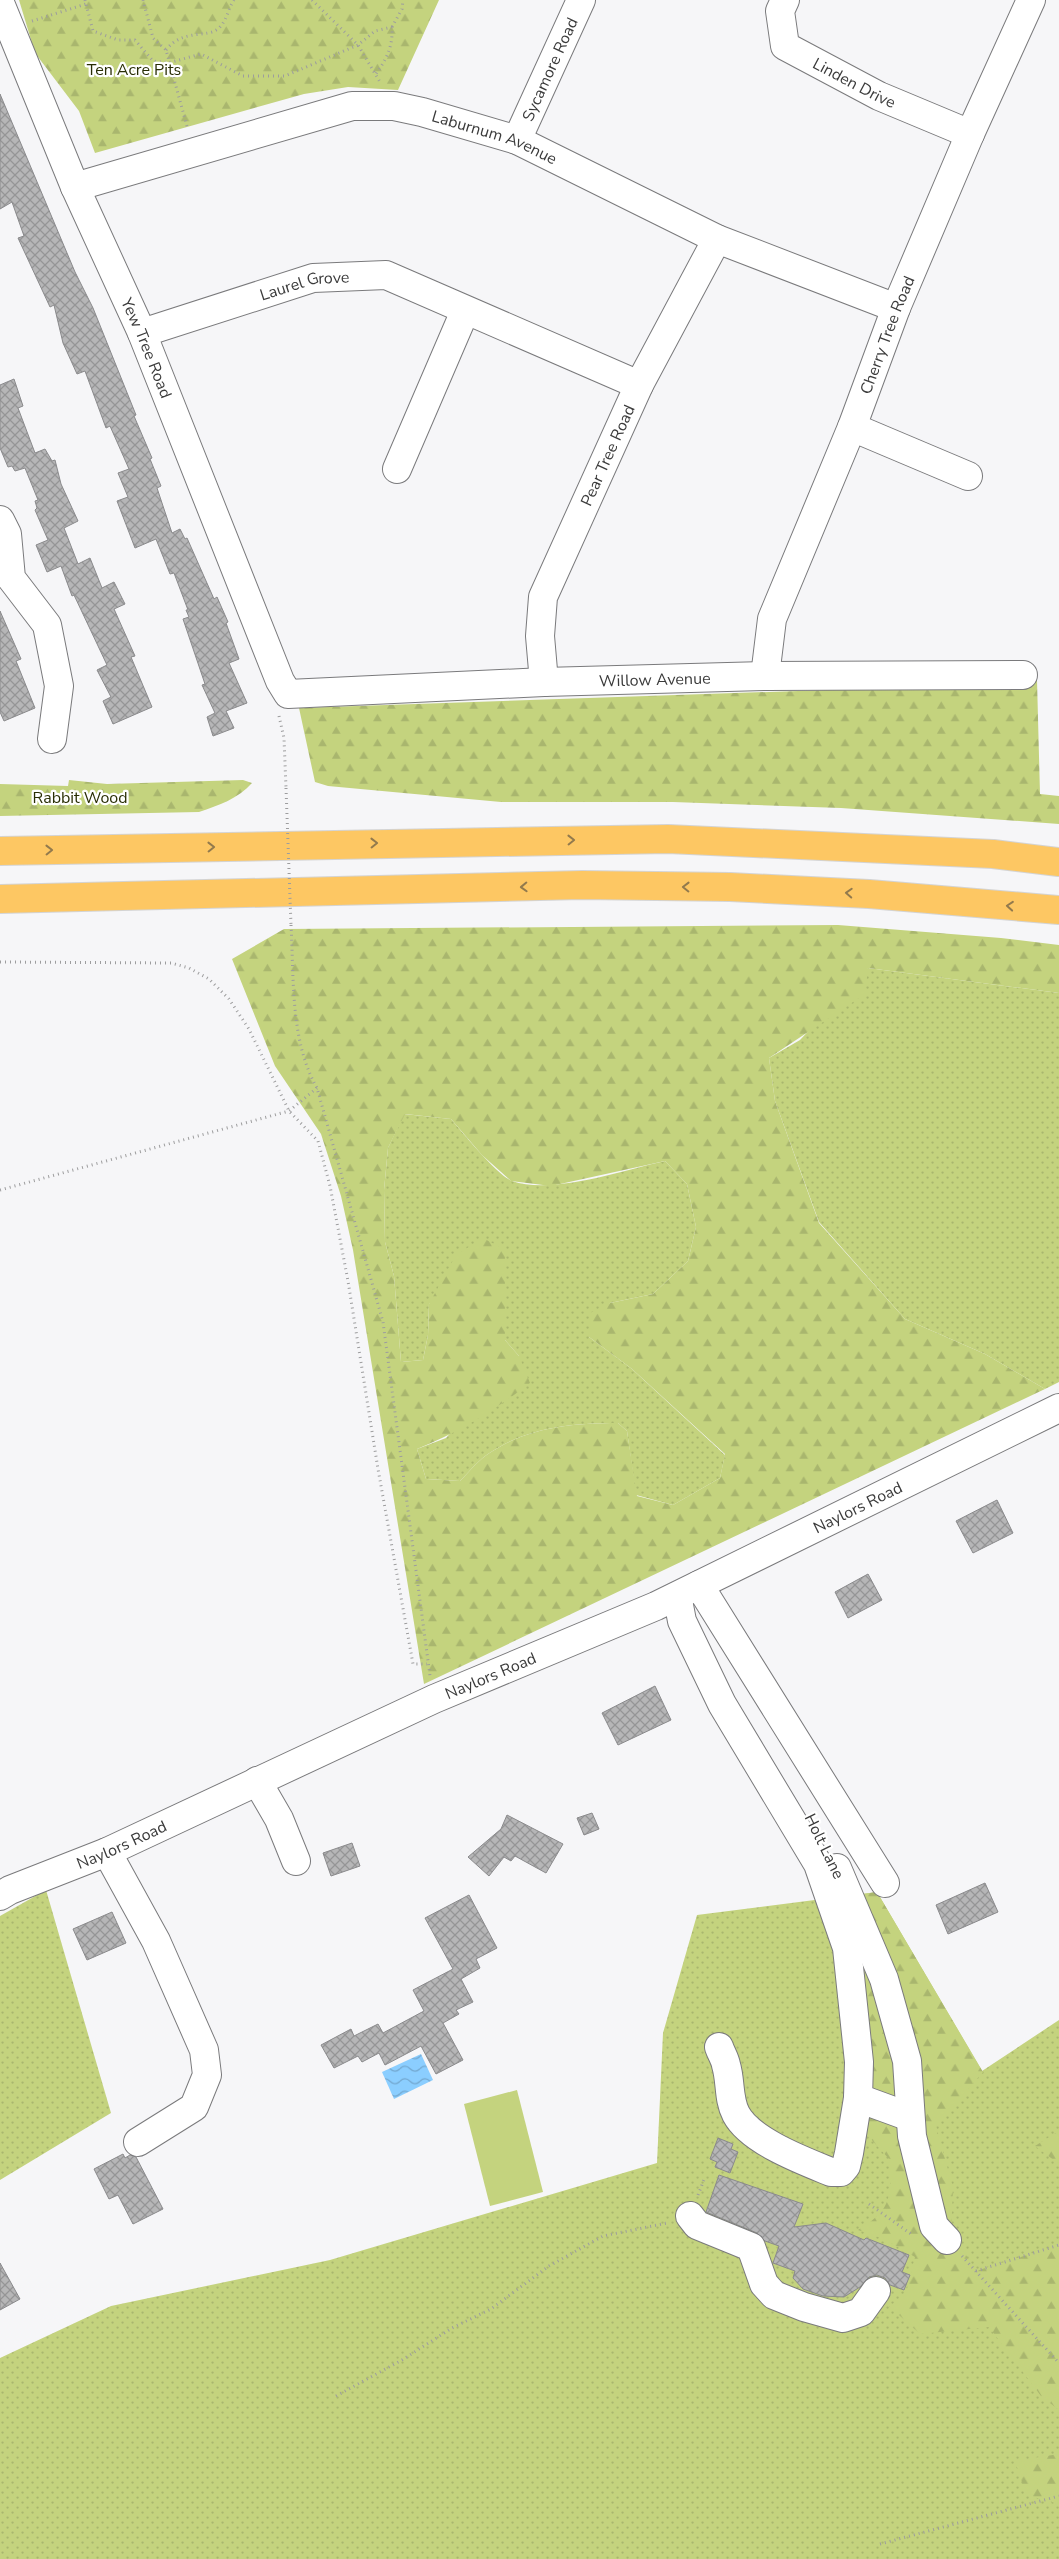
<svg xmlns="http://www.w3.org/2000/svg" width="1059" height="2559" font-family="'Nunito Sans',sans-serif">
	<defs>
		<pattern id="grass-dots" width="8" height="8" patternUnits="userSpaceOnUse" patternTransform="scale(1.25)"><rect width="8" height="8" fill="#c4d37e"/><path d="M2 2h.1M6 6h.1" fill="none" stroke="#a9b66e" stroke-width="1.8" stroke-linecap="round"/></pattern>
		<pattern id="forest-firs" width="22" height="20" patternUnits="userSpaceOnUse" patternTransform="scale(1.25)"><rect width="22" height="20" fill="#c4d37e"/><path d="M5 1l3.5 6h-7zM16 11l3.5 6h-7z" fill="#a9b66e"/></pattern>
		<pattern id="water-waves" width="16" height="10" patternUnits="userSpaceOnUse" patternTransform="scale(1.25)"><rect width="16" height="10" fill="#8bceff"/><path d="M0 5q4-4 8 0t8 0" fill="none" stroke="#73a8d0"/></pattern>
		<pattern id="building-cross-hatch" width="8" height="8" patternUnits="userSpaceOnUse" patternTransform="scale(1.25)"><rect width="8" height="8" fill="#b6b6b7"/><path d="M0 0l8 8M0 8l8-8" fill="none" stroke="#959596"/></pattern>
	</defs>
	<rect width="100%" height="100%" fill="#f6f6f8"/>
	<!-- grass -->
	<g fill="url(#grass-dots)">
		<polygon points="868,968 1059,993 1059,1382 1045,1389 985,1354 905,1319 819,1222 775,1101 769,1058 800,1040"/>
		<path d="M 404,1114 L 451,1119 C 462,1132 498,1176 512,1181 C 552,1195 624,1170 665,1161 L 687,1184 L 696,1227 L 688,1261 L 653,1294 L 610,1303 L 589,1337 L 632,1369 L 725,1455 L 720,1478 L 673,1505 L 636,1495 L 627,1431 L 618,1423 C 574,1423 529,1427 491,1452 C 479,1459 469,1472 460,1481 L 426,1479 L 417,1449 L 446,1438 L 519,1356 L 505,1340 L 505,1250 L 429,1304 L 428,1335 L 423,1360 L 401,1362 L 394,1276 L 385,1242 L 384,1190 L 388,1148 Z"/>
		<polygon points="46,1890 111,2113 0,2180 0,1916"/>
		<polygon points="877,1892 982,2071 1059,2020 1059,2559 0,2559 0,2358 111,2306 330,2260 657,2163 663,2033 697,1915"/>
	</g>
	<!-- forest -->
	<g fill="url(#forest-firs)" fill-rule="evenodd">
		<polygon points="19,0 439,0 398,90 348,87 304,94 95,153 79,111 35,53"/>
		<polygon points="1037,680 1040,794 1059,796 1059,824 841,808 673,802 501,802 328,786 315,782 299,708 884,688"/>
		<path d="M 69,780 L 107,784 L 243,780 L 252,783 C 238,799 219,805 199,812 L 0,816 L 0,784 L 68,786 Z"/>
		<path d="M 838,925 L 1001,938 L 1059,945 L 1059,993 L 868,968 L 865,994 L 769,1058 L 775,1101 L 819,1223 L 905,1319 L 985,1354 L 1045,1389 L 424,1684 L 353,1250 L 341,1196 L 321,1134 L 275,1066 L 232,959 L 284,929 ZM 405,1114 L 451,1119 L 482,1155 L 511,1181 L 551,1186 L 665,1161 L 687,1184 L 696,1227 L 688,1261 L 653,1294 L 610,1303 L 590,1313 L 589,1337 L 632,1369 L 725,1454 L 720,1478 L 673,1505 L 637,1496 L 627,1431 L 618,1423 C 574,1423 529,1427 491,1452 C 479,1459 469,1472 460,1481 L 426,1479 L 417,1449 C 458,1433 495,1410 530,1383 L 519,1356 L 505,1340 L 505,1250 L 483,1238 L 456,1255 L 429,1304 L 428,1335 L 423,1360 L 401,1362 L 394,1276 L 385,1242 L 384,1190 L 388,1148 Z"/>
		<path d="M 877,1892 L 983,2072 L 936,2126 L 953,2188 L 951,2231 L 976,2271 L 1059,2245 L 1059,2410 L 1041,2396 L 989,2327 L 920,2334 L 889,2306 L 905,2297 L 915,2257 L 884,2239 L 858,2230 C 892,2209 891,2198 890,2160 L 860,2127 L 835,1898 Z"/>
		<polygon points="1059,2131 1059,2164 1035,2146"/>
		<polygon points="1059,2454 1059,2504 1026,2495 1015,2461"/>
	</g>
	<!-- park -->
	<polygon fill="#c4d37e" points="517,2090 543,2192 490,2206 464,2104"/>
	<!-- water -->
	<polygon fill="url(#water-waves)" points="421,2054 433,2080 394,2099 382,2072"/>
	<!-- building -->
	<g fill="url(#building-cross-hatch)" stroke="#8a8a8c">
		<polygon points="0,94 75,272 93,308 136,415 134,416 152,458 150,459 161,486 157,488 172,533 180,529 185,539 187,538 214,599 217,597 228,622 226,623 239,659 229,663 247,703 226,711 234,728 213,736 207,717 215,713 202,685 205,684 183,619 189,617 186,610 188,610 174,573 170,574 156,539 135,548 117,501 128,497 118,473 129,469 110,426 106,428 85,371 77,374 63,343 54,305 50,307 18,238 24,236 12,202 0,209"/>
		<polygon points="14,379 23,406 18,408 35,453 45,449 52,461 55,460 61,484 78,521 64,528 78,564 90,558 102,588 114,582 125,604 114,609 135,656 131,657 152,707 113,724 103,701 111,697 97,670 107,665 74,595 72,596 61,566 47,572 36,545 48,540 35,510 37,508 35,501 38,500 25,468 15,471 12,466 8,467 0,448 0,385"/>
		<polygon points="0,611 21,659 16,661 35,708 4,721 0,712"/>
		<polygon points="997,1500 1013,1533 973,1553 956,1521"/>
		<polygon points="868,1574 882,1600 848,1618 835,1592"/>
		<polygon points="655,1686 671,1720 618,1745 602,1713"/>
		<polygon points="592,1813 599,1829 584,1835 577,1818"/>
		<polygon points="507,1815 563,1844 546,1873 515,1856 511,1861 504,1857 489,1876 468,1857 501,1829"/>
		<polygon points="352,1843 360,1866 331,1876 323,1853"/>
		<polygon points="985,1883 998,1912 948,1934 936,1905"/>
		<polygon points="469,1895 497,1948 476,1959 480,1968 461,1979 473,2002 456,2010 459,2014 443,2023 463,2060 436,2074 421,2046 385,2065 379,2053 362,2062 358,2056 334,2068 321,2045 351,2029 354,2036 378,2024 383,2033 424,2011 413,1990 453,1969 425,1918"/>
		<polygon points="112,1912 126,1943 87,1960 73,1929"/>
		<polygon points="718,2138 733,2144 731,2149 738,2152 730,2173 715,2167 717,2162 710,2159"/>
		<polygon points="123,2154 125,2158 130,2155 136,2157 163,2209 133,2224 118,2195 109,2199 94,2169"/>
		<polygon points="719,2175 803,2204 794,2227 826,2223 864,2240 866,2238 909,2255 902,2272 910,2275 904,2290 890,2285 885,2278 877,2275 869,2277 860,2287 844,2297 823,2296 803,2289 793,2278 795,2271 773,2263 779,2246 765,2241 757,2233 706,2212"/>
		<polygon points="0,2263 20,2299 0,2310"/>
	</g>
	<g fill="none" stroke-linecap="round" stroke-linejoin="round">
		<!-- minor casing -->
		<g stroke="#7a7a7c" stroke-width="30">
			<g id="minor">
				<path id="s1" d="M 785,0 L 780,11 L 785,46 L 879,96 L 970,134"/>
				<path id="s2" d="M 0,3 L 75,187 L 142,333 L 280,681 L 288,694 L 544,682 L 765,676 L 1023,675"/>
				<path id="s3" d="M 517,140 L 581,0"/>
				<path id="s4" d="M 75,187 L 352,106 L 394,106 L 422,112 L 517,140 L 717,239 L 896,308"/>
				<path id="s5" d="M 142,333 L 313,278 L 386,275 L 639,385"/>
				<polyline points="852,427 968,476"/>
				<polyline points="397,469 465,311"/>
				<polyline points="0,520 7,534 11,578 47,625 59,686 52,739"/>
				<path id="s6" d="M 765,676 L 772,619 L 852,427 L 896,308 L 970,134 L 1031,0"/>
				<path id="s7" d="M 544,682 L 540,636 L 543,597 L 639,385 L 717,239"/>
				<polyline points="699,1585 885,1883"/>
				<path d="M 678,1600 L 682,1621 L 722,1704 L 818,1864 L 847,1948 L 859,2062 L 858,2098 L 849,2153 L 846,2166 L 841,2172 L 831,2172 C 804,2161 750,2141 736,2114 C 728,2099 731,2081 726,2065 C 725,2059 721,2053 719,2047"/>
				<polyline points="257,1781 279,1819 296,1861"/>
				<polyline points="107,1852 156,1941 204,2050 207,2075 194,2107 138,2142"/>
				<polyline points="837,1868 884,1979 907,2061 912,2136 934,2226 947,2240"/>
				<path id="s8" d="M 0,1896 L 10,1890 L 107,1852 L 434,1699 L 656,1606 L 1059,1408"/>
				<polyline points="858,2098 910,2117"/>
				<polyline points="690,2216 697,2225 751,2247 764,2284 774,2295 804,2307 843,2318 861,2312 876,2291"/>
			</g>
		</g>
		<!-- highway casing -->
		<g stroke="#d4d4d4" stroke-width="30">
			<g id="highway">
				<polyline points="0,851 668,839 993,854 1059,862"/>
				<polyline points="0,899 582,885 730,887 869,894 1059,910"/>
			</g>
		</g>
		<!-- path -->
		<g stroke="#9d9d9e" stroke-width="3" stroke-dasharray="1 4" stroke-linecap="butt">
			<path d="M 85,0 L 93,31 L 118,40 L 135,40 L 153,61 L 168,63 L 201,54 L 243,76 L 285,76 L 358,45 L 375,31 L 392,27 C 393,46 387,59 375,75"/>
			<polyline points="143,0 153,38 166,50 188,130"/>
			<polyline points="312,0 358,45 380,82"/>
			<polyline points="32,21 86,4"/>
			<polyline points="392,27 402,9 403,0"/>
			<path d="M 166,50 C 183,28 207,39 219,28 C 227,20 228,9 234,0"/>
			<polyline points="279,716 284,738 286,788"/>
			<path d="M 291,925 C 294,978 290,1041 317,1088 L 383,1322 L 430,1676"/>
			<polyline points="0,962 171,963 189,968 209,979 229,999 249,1029 289,1111 318,1141 330,1186 348,1281 378,1469 413,1664 427,1664"/>
			<polyline points="0,1190 289,1111 317,1088"/>
			<polyline points="698,2195 705,2177"/>
			<polyline points="869,2204 911,2234"/>
			<polyline points="962,2256 1059,2363"/>
			<polyline points="976,2271 1059,2245"/>
			<polyline points="336,2396 402,2360 452,2328 491,2309 549,2266 603,2236 667,2223"/>
			<polyline points="880,2544 1059,2496"/>
		</g>
		<!-- minor -->
		<use href="#minor" stroke="#fff" stroke-width="28"/>
		<!-- highway -->
		<use href="#highway" stroke="#fdc763" stroke-width="28"/>
		<!-- path-bridge -->
		<polyline stroke="#9d9d9e" stroke-width="3" stroke-dasharray="1 4" stroke-linecap="butt" points="286,788 291,925"/>
	</g>
	<!-- one-way arrows -->
	<defs><path id="oneway-chevron" d="M-2-3.5L2.5 0L-2 3.5" fill="none" stroke-width="1.6" stroke-linecap="round" stroke-linejoin="round" transform="scale(1.25)"/></defs>
	<g stroke="#927a4d">
		<use href="#oneway-chevron" transform="translate(571 840) rotate(-1)"/>
		<use href="#oneway-chevron" transform="translate(374 843) rotate(-1)"/>
		<use href="#oneway-chevron" transform="translate(211 847) rotate(-1)"/>
		<use href="#oneway-chevron" transform="translate(49 850) rotate(-1)"/>
		<use href="#oneway-chevron" transform="translate(524 887) rotate(178)"/>
		<use href="#oneway-chevron" transform="translate(686 887) rotate(-179)"/>
		<use href="#oneway-chevron" transform="translate(849 893) rotate(-177)"/>
		<use href="#oneway-chevron" transform="translate(1010 906) rotate(-175)"/>
	</g>
	<g text-anchor="middle" stroke-width="4.5" stroke-linejoin="round" paint-order="stroke">
		<!-- park labels -->
		<g font-size="16" fill="#292e05" stroke="#fff">
			<text x="134" y="75">Ten Acre Pits</text>
			<text x="80" y="803">Rabbit Wood</text>
		</g>
		<!-- street labels -->
		<g font-size="16" fill="#3b3b3b" stroke="#fff">
			<text dy="6" stroke="none"><textPath href="#s3" startOffset="78">Sycamore Road</textPath></text>
			<text dy="6" stroke="none"><textPath href="#s1" startOffset="126">Linden Drive</textPath></text>
			<text dy="6" stroke="none"><textPath href="#s4" startOffset="436">Laburnum Avenue</textPath></text>
			<text dy="6" stroke="none"><textPath href="#s5" startOffset="170">Laurel Grove</textPath></text>
			<text dy="6" stroke="none"><textPath href="#s6" startOffset="364">Cherry Tree Road</textPath></text>
			<text dy="6" stroke="none"><textPath href="#s2" startOffset="375">Yew Tree Road</textPath></text>
			<text dy="6" stroke="none"><textPath href="#s7" startOffset="241">Pear Tree Road</textPath></text>
			<text dy="6" stroke="none"><textPath href="#s2" startOffset="1116">Willow Avenue</textPath></text>
			<text dy="6" stroke="none"><textPath href="#s8" startOffset="942">Naylors Road</textPath></text>
			<text dy="6" stroke="none"><textPath href="#s8" startOffset="538">Naylors Road</textPath></text>
			<text dy="6" stroke="none"><textPath href="#s8" startOffset="132">Naylors Road</textPath></text>
			<text transform="translate(825 1846) rotate(64)" y="6">Holt Lane</text>
		</g>
	</g>
</svg>
